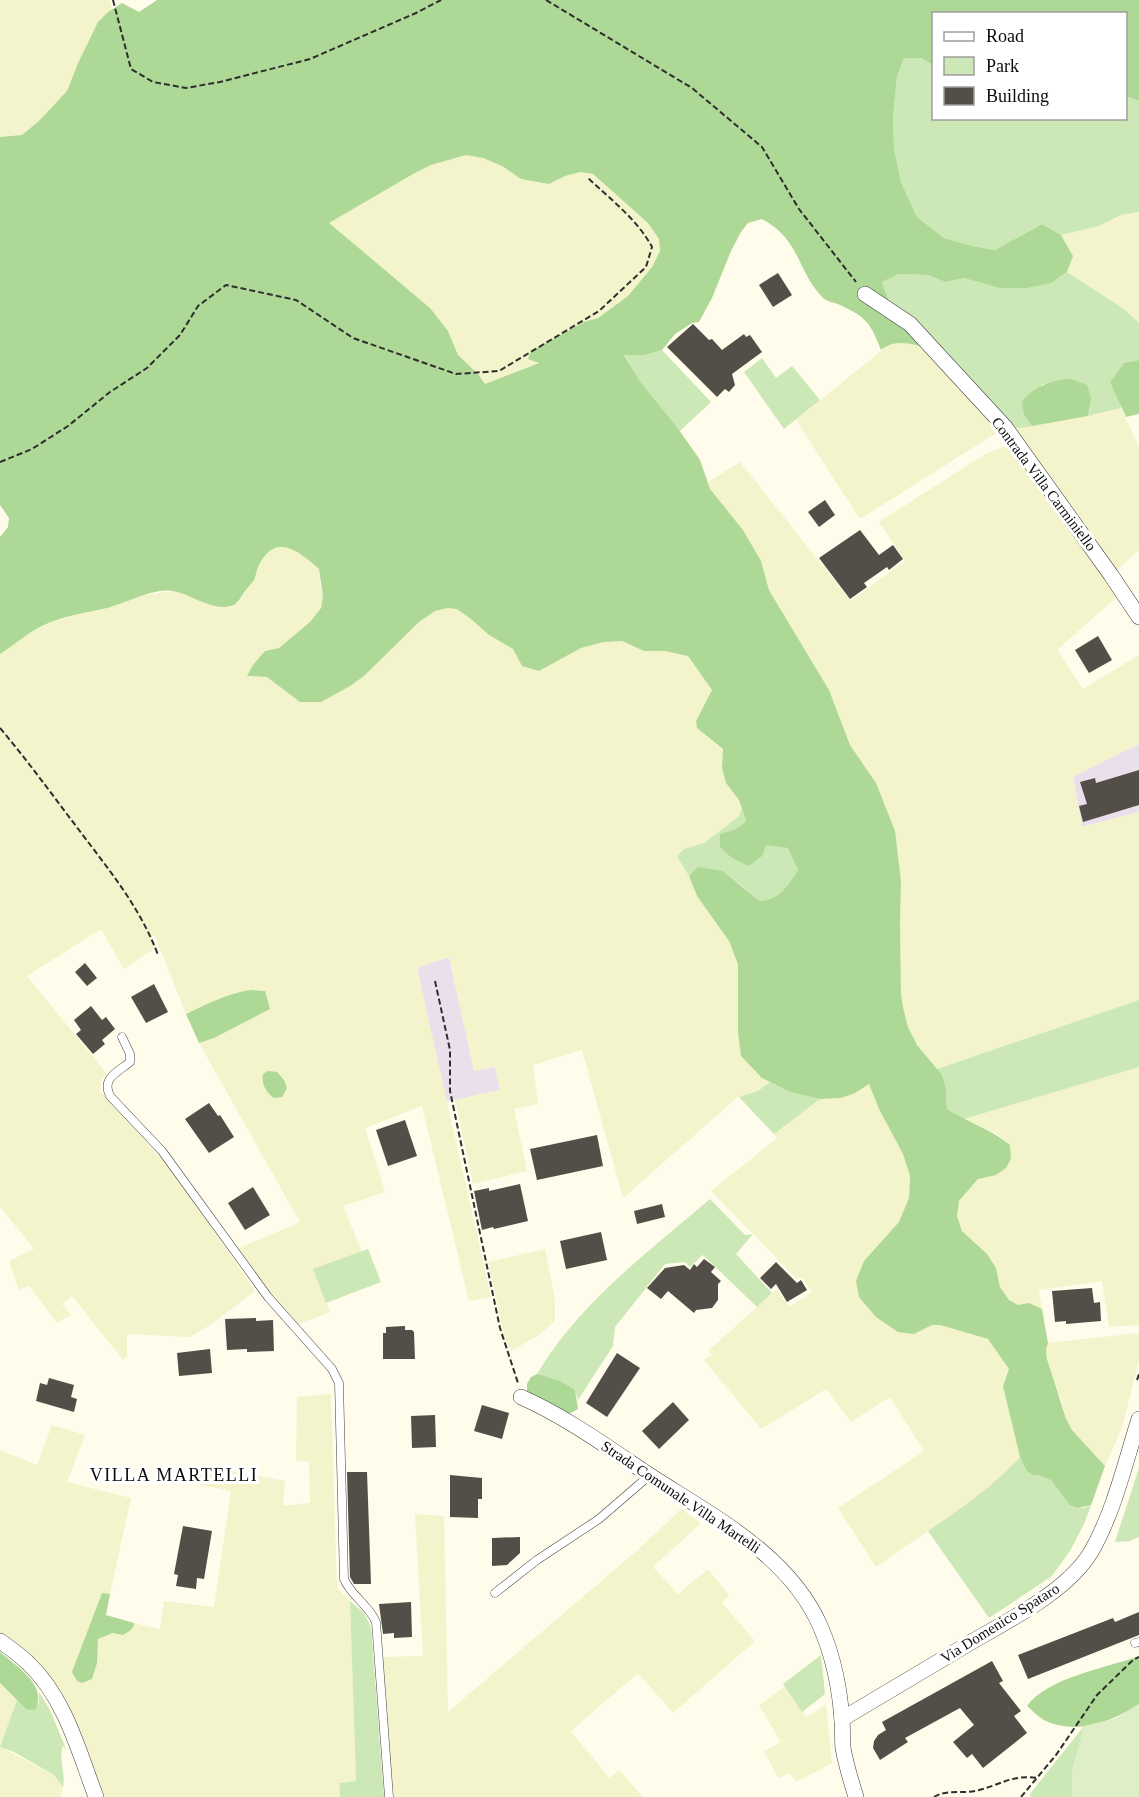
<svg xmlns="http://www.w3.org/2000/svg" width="1139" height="1797" font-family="Georgia,serif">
	<rect width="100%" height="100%" fill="#fffceb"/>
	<!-- industrial -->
	<g fill="#eae0eb">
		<polygon points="1139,744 1139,812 1082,827 1073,776"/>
		<polygon points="449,957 474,1070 495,1066 500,1090 446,1102 417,968"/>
	</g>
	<!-- farmland -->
	<g fill="#f3f3cc">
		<polygon points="0,0 110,0 112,9 108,12 89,39 67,91 39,121 22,135 0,137"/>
		<polygon points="466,155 483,158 502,166 521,179 549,184 565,176 580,172 593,174 648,223 659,239 660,251 652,267 628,296 598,318 584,322 532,351 540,362 485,384 478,374 458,355 448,331 328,223 413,174 431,165"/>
		<polygon points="1139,212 1139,323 1124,309 1067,272 1073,256 1061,235 1099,226 1121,215"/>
		<polygon points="904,342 919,346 1001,430 860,519 796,420 887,346"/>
		<polygon points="1121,408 1139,447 1139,550 1117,570 1012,429 1098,414"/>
		<polygon points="1011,444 1121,593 1057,650 1083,689 1139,655 1139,744 1073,777 1082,827 1139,812 1139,1000 937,1069 917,1045 908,1027 903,1007 901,995 900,921 901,881 895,831 876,783 850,745 829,690 769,589 761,561 743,530 710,489 708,482 740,462 851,601 905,561 879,522 987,453"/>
		<polygon points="287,546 300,552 319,569 320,584 323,596 321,608 310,622 279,648 264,651 248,677 267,677 281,686 350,686 364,676 419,622 435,611 448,608 457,608 471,619 489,635 513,649 522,666 539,671 581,648 604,642 622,641 644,651 665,651 688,656 712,690 696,721 697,728 723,750 722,768 726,783 739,800 742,809 738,817 704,843 684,849 677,856 689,876 697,896 729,941 738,964 740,994 762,1078 770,1082 758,1091 738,1097 623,1198 582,1050 533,1065 538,1104 514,1109 527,1171 473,1184 455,1100 500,1090 495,1067 474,1071 449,957 417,968 491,1297 469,1301 422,1106 365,1128 385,1192 343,1206 362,1252 313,1269 330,1312 296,1325 237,1249 300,1222 199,1043 214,1038 269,1009 238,991 186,1014 155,936 151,937 157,947 124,969 101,929 27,976 107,1074 101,1080 100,1091 175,1174 255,1291 210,1325 190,1337 127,1334 127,1357 123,1360 72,1296 62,1304 71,1315 57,1323 29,1286 19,1290 9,1261 34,1249 0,1207 0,654 16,641 49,623 93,610 105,608 144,595 174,591 213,605 238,603 253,581 257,567 265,556 273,549"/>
		<polygon points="1139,1067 1139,1325 1109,1327 1102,1281 1039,1290 1042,1309 1029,1303 1018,1305 1009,1300 1000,1287 996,1268 987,1254 962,1231 957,1216 959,1202 978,1179 996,1175 1006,1168 1010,1145 997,1134 964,1119"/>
		<polygon points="869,1084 879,1109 903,1154 910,1176 909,1198 899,1222 864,1261 914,1334 932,1325 940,1325 988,1339 1009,1369 1003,1386 1020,1457 1004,1475 979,1496 876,1567 838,1508 924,1451 890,1397 851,1422 826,1389 761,1429 704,1360 712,1354 708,1351 777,1289 789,1307 812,1292 802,1277 797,1279 711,1191 777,1138 774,1134 820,1099 841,1098 855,1093"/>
		<polygon points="545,1249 555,1300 555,1321 539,1335 511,1351 504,1335 488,1262"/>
		<polygon points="1139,1333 1139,1359 1123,1425 1105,1466 1072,1430 1066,1419 1062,1402 1052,1379 1046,1349 1048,1343"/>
		<polygon points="331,1394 337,1588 350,1601 356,1782 339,1783 340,1797 98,1797 60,1694 0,1634 0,1450 37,1465 52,1425 85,1435 67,1482 131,1498 110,1594 102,1594 97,1647 98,1639 134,1625 134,1623 160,1629 164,1601 214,1607 231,1491 196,1484 198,1465 285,1481 283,1506 310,1503 309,1462 296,1461 297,1397"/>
		<polygon points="681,1509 701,1523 653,1567 678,1594 708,1569 729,1595 722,1603 755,1641 673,1713 638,1673 571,1731 609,1778 619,1770 643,1797 391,1797 381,1657 423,1656 415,1514 444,1516 448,1712 641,1547"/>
		<polygon points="0,1683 17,1700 0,1747 54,1775 63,1787 60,1797 0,1797"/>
		<polygon points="785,1687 806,1717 826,1705 832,1763 796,1782 790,1773 778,1778 764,1751 781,1742 759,1705"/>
	</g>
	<!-- green -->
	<g fill="#cce8b6">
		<polygon points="904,58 921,58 933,65 934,118 1126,118 1126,96 1139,101 1139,212 1121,215 1099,226 1061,235 1042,224 995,250 972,246 944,238 917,217 901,182 894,148 893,117 897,77"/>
		<polygon points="1067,272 1124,309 1139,323 1139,360 1124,363 1110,382 1120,400 1121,408 1088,416 1090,407 1043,384 1035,391 1024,415 1032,426 1012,429 890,304 882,282 899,274 928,275 945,282 964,278 999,288 1051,283"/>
		<polygon points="662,350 711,402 680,431 642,384 624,354 645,355"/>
		<polygon points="762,358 776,378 792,366 820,400 784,429 744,372"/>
		<path d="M 742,809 L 746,821 L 736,829 L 720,834 L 789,848 L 798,870 C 788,886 780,900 760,901 L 738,883 L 699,867 L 689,876 L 677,856 L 684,849 L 704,843 L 738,817 Z"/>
		<path d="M 1139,1000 L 1139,1067 L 964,1119 L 947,1109 C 947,1095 946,1080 937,1069 Z"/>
		<polygon points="770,1082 790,1092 820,1099 774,1134 739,1097 758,1091"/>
		<path d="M 710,1199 L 745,1235 L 753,1234 L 736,1254 L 772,1293 L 757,1307 L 703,1255 L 690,1267 L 685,1262 L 665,1264 L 615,1327 L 613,1346 L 578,1400 L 575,1390 L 537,1374 C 580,1302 647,1253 710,1199 Z"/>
		<polygon points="368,1249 381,1282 326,1303 313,1269"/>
		<path d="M 1020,1457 C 1034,1484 1037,1467 1052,1481 C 1065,1492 1070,1516 1091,1505 L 1084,1524 L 1070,1551 L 1052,1576 L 989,1618 L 928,1531 C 961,1508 993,1487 1020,1457 Z"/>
		<polygon points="1139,1468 1139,1537 1130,1541 1115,1542"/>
		<polygon points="350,1601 364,1613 371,1627 384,1797 340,1797 339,1783 356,1781"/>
		<polygon points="821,1655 825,1694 802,1712 783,1684"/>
		<path d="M 39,1692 L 50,1710 L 66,1749 L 63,1746 C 58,1759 66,1774 63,1787 L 54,1775 L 14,1752 L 0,1747 L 17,1700 L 26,1709 L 39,1703 Z"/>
		<polygon points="1102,1723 1120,1797 1031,1797 1030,1794 1084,1726"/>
	</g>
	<!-- forest -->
	<g fill="#aed895" fill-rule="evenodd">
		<path d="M 157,0 L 1139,0 L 1139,101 L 1126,96 L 1126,14 L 934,14 L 933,65 L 921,58 L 904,58 L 897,77 L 893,117 L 894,148 L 901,182 L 917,217 L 944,238 L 972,246 L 995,250 L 1042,224 L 1061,235 L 1073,256 L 1067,272 L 1051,283 L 1027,288 L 999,288 L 964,278 L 945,282 L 928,275 L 899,274 L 882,282 L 890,304 L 919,346 C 905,342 893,341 881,350 C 870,322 867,318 840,305 C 834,302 827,302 823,298 C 796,270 801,240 762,219 L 748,223 L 741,232 L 731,251 L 712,298 L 699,322 L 692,323 L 675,334 L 662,350 L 645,355 L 624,355 L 642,384 L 677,427 L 700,460 L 710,489 L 743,530 L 761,561 L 769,590 L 829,690 L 850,745 L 876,783 L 895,831 L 901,881 L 900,921 L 901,995 L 903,1007 L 908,1027 L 917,1045 L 942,1075 L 946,1089 L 947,1109 C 967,1122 991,1129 1010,1145 L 1011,1159 L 1006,1168 L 996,1175 L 978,1179 L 959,1201 L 957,1216 L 962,1231 L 987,1254 L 996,1268 L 1000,1287 L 1009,1300 L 1018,1305 L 1029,1303 L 1042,1309 L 1048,1343 L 1046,1349 L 1047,1359 L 1066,1419 L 1072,1430 L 1105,1466 L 1091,1505 L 1078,1508 L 1070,1505 L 1051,1480 L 1039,1475 L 1033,1475 L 1027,1471 L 1020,1457 L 1003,1386 L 1009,1369 L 988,1339 L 940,1325 L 932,1325 L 914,1334 L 898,1332 L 876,1317 L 859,1297 L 856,1281 L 864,1261 L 899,1222 L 909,1198 L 910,1176 L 903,1154 L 879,1109 L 869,1084 L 855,1093 L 841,1098 L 820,1099 L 790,1092 L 762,1078 L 741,1056 L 738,1032 L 738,964 L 729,941 L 697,896 L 689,876 L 698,867 L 722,871 L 760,901 C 780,900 788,885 798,870 L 788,848 L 766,845 L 762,856 L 749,866 L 732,858 L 720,847 L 720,834 L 736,829 L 746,821 L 739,800 L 726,783 L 722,768 L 723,749 L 697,728 L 696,721 L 712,690 L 688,656 L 665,651 L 644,651 L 622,641 L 604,642 L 581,648 L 539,671 L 522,666 L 513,649 L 489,635 L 471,619 L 457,609 L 448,608 L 435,611 L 419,622 L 364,676 L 350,686 L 321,702 L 300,702 L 267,677 L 247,676 L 253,665 L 265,651 L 279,648 L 310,622 L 321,608 L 323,596 L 319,569 C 299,551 275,531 258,567 C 256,571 256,576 254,580 C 251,585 246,589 243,594 C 239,600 237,605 230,606 C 211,611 191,594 173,591 C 153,588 127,603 107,608 C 85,613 62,616 42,626 C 26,634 14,645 0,654 L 0,537 L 8,527 L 9,518 L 0,505 L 0,137 L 22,135 L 39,121 L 67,91 L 79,61 L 98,22 L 108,12 L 122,3 L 139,12 ZM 466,155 L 483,158 L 502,166 L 521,179 L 549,184 L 565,176 L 580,172 L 593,174 L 648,223 L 659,239 L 660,251 L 652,267 L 628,296 L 598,318 L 584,322 L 531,351 L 528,359 L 539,363 L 485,384 L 478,374 L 458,355 L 448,331 L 430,308 L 329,223 L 413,174 L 431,165 Z"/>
		<polygon points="1139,360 1139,414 1126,417 1110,382 1124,363"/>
		<path d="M 1071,379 L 1087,385 L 1091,398 L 1088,416 L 1032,426 L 1024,415 L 1022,402 C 1033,386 1053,380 1071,379 Z"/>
		<path d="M 251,990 L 265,991 L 270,1009 L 214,1038 L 199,1043 L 186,1014 C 207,1004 228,993 251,990 Z"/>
		<path d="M 268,1071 L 277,1072 L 284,1080 L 287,1088 L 282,1097 L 274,1098 C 266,1092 261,1084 263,1074 Z"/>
		<polygon points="537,1374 560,1381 575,1390 578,1409 569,1414 527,1393 527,1384 531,1377"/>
		<path d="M 102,1593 L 110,1594 L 106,1615 L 134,1623 C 134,1629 128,1632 123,1635 L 113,1633 L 98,1639 L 97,1663 L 92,1679 L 82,1683 L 77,1681 L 72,1672 Z"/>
		<path d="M 0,1652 C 16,1666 49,1686 35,1710 L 26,1709 L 0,1683 Z"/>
		<path d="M 1139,1656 L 1139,1704 C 1112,1722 1077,1735 1046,1721 C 1039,1718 1033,1711 1027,1706 C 1048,1677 1107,1668 1139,1656 Z"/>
	</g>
	<!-- pitch -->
	<polygon fill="#deefc7" points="1139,1704 1139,1797 1072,1797 1072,1770 1084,1726 1117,1718"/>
	<!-- building -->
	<g fill="#544e48">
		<polygon points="778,273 792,295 773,307 759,285"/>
		<polygon points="693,324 709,340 712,339 722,350 744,334 746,337 750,335 762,352 732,374 735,385 729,392 725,389 717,397 667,347"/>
		<polygon points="825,500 835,515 819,527 808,512"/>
		<polygon points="860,530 879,555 893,545 903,559 889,570 887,567 864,583 867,587 850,599 819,558"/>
		<polygon points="1098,636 1112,660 1089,673 1075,650"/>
		<polygon points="1139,770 1139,805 1083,822 1079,806 1087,804 1080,782 1095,778 1096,783"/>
		<polygon points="85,963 97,978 87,986 75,972"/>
		<polygon points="154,984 168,1012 146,1023 131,997"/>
		<polygon points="91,1006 102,1020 106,1017 115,1029 102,1040 105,1044 93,1054 76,1034 81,1030 74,1020"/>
		<polygon points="209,1103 218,1116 220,1115 234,1137 209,1153 185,1119"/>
		<polygon points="405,1120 417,1156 388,1166 376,1130"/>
		<polygon points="597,1135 603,1166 537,1180 530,1149"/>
		<polygon points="520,1184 528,1221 494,1229 493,1227 482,1230 474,1191 489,1188 489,1191"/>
		<polygon points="253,1187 270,1215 245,1230 228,1203"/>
		<polygon points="662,1204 665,1217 637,1224 634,1211"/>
		<polygon points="601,1232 607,1260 566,1269 560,1241"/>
		<polygon points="704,1259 715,1267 711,1272 721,1281 718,1284 718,1300 712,1308 696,1310 694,1313 668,1291 661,1299 647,1288 665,1268 684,1265 690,1270 694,1264 697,1267"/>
		<polygon points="776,1262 797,1283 801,1280 807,1290 787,1302 776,1284 771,1289 760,1278"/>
		<polygon points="1092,1288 1094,1303 1100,1302 1101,1321 1066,1324 1066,1321 1055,1322 1052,1291"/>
		<polygon points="256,1318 256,1321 273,1320 274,1351 247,1352 247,1349 227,1350 225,1319"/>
		<polygon points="405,1326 405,1330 412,1330 414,1332 415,1359 383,1359 383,1333 386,1333 386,1327"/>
		<polygon points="210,1349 212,1373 179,1376 177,1353"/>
		<polygon points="617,1353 640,1368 607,1417 586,1403"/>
		<polygon points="49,1378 74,1385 71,1397 77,1399 74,1412 36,1401 40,1383 47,1385"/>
		<polygon points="673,1402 689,1420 659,1449 642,1431"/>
		<polygon points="482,1405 509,1413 502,1439 474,1431"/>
		<polygon points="435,1415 436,1447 412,1448 411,1416"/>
		<polygon points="347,1472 367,1472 371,1584 354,1584 350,1577"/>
		<polygon points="450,1475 482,1478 482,1499 478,1499 478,1518 450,1517"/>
		<polygon points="183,1526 212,1531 204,1579 197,1578 196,1589 176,1586 178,1575 174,1574"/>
		<polygon points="520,1537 520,1553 507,1565 492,1566 492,1538"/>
		<polygon points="411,1602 412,1637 394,1638 394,1633 383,1634 379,1604"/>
		<polygon points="1139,1612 1139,1635 1028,1679 1018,1655 1113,1618 1115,1622"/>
		<polygon points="992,1661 1003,1681 999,1683 1021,1711 1014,1716 1027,1733 983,1768 972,1754 967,1758 953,1742 974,1725 960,1708 905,1738 908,1742 880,1760 873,1748 874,1741 878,1735 886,1730 882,1722"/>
	</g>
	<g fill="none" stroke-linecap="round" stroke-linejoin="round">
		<!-- service casing -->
		<g stroke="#3f3f3f" stroke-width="9">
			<g id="service">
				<path d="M 122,1037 L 130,1054 L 130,1062 C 118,1072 101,1078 110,1096 L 162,1151 L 268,1297 L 332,1369 L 339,1383 L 344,1579 C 351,1596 368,1604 376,1622 L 389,1797"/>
				<polyline points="495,1593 537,1560 599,1519 650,1475"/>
				<polyline points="1135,1643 1139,1642"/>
			</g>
		</g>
		<!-- minor casing -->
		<g stroke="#3f3f3f" stroke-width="16">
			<g id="minor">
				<polyline points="865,294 910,324 1005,427 1111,575 1139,617"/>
				<path d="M 521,1397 C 566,1417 606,1446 646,1473 C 710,1515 790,1554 821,1628 C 833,1656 840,1690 842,1721 C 843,1730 842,1739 843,1748 C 846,1765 851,1781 856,1797"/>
				<path d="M 0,1641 C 10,1648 21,1656 29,1664 C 65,1698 79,1752 96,1797"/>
				<path d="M 842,1719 C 884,1694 926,1669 968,1644 C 1007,1621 1067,1592 1091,1552 C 1114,1512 1125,1463 1139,1419"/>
			</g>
		</g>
		<!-- path -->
		<g stroke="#2e2e2e" stroke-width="2" stroke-dasharray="6 3" stroke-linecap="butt">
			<polyline points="113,0 131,69 153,82 186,88 220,82 310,59 416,13 441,0"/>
			<polyline points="546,0 692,88 762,147 799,209 856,282"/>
			<path d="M 0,462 L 32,449 L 68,426 L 110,392 L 147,368 L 180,335 L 198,306 L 226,285 L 296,300 L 353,338 L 456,374 L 499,371 L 599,311 L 646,267 L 652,247 C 637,219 610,199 587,177"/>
			<path d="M 0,728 C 28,761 53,796 79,830 C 109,870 140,907 158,955"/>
			<polyline points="435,981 450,1050 450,1091 500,1328 518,1383"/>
			<polyline points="1137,1380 1139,1374"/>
			<path d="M 934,1797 C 947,1789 960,1794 975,1791 C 999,1786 1011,1774 1038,1778"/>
			<polyline points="1021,1797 1056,1755 1097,1695 1133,1660 1139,1657"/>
		</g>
		<!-- service -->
		<use href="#service" stroke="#fff" stroke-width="8"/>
		<!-- minor -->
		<use href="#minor" stroke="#fff" stroke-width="15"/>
	</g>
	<g text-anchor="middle" stroke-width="6" stroke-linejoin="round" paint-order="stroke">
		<!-- street labels -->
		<g font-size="15" fill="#0c0c0c" stroke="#fff">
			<text transform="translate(1044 484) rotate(53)" y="5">Contrada Villa Carminiello</text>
			<text transform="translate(681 1497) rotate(34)" y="5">Strada Comunale Villa Martelli</text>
			<text transform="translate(1000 1623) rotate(-32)" y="5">Via Domenico Spataro</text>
		</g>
		<!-- quarter labels -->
		<g font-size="18" letter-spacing="1.5" fill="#0c0c0c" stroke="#fff">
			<text x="174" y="1481">VILLA MARTELLI</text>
		</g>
	</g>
	<!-- legend -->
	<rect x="932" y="12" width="195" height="108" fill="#ffffff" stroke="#9e9e9e" stroke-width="1.5"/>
	<rect x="944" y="32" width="30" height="9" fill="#ffffff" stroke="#9e9e9e" stroke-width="1.5"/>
	<text x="986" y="42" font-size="18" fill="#0c0c0c">Road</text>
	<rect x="944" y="57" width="30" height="18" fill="#cce8b6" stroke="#9e9e9e" stroke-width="1.5"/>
	<text x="986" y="72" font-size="18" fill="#0c0c0c">Park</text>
	<rect x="944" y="87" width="30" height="18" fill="#544e48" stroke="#9e9e9e" stroke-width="1.5"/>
	<text x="986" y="102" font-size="18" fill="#0c0c0c">Building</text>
</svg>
